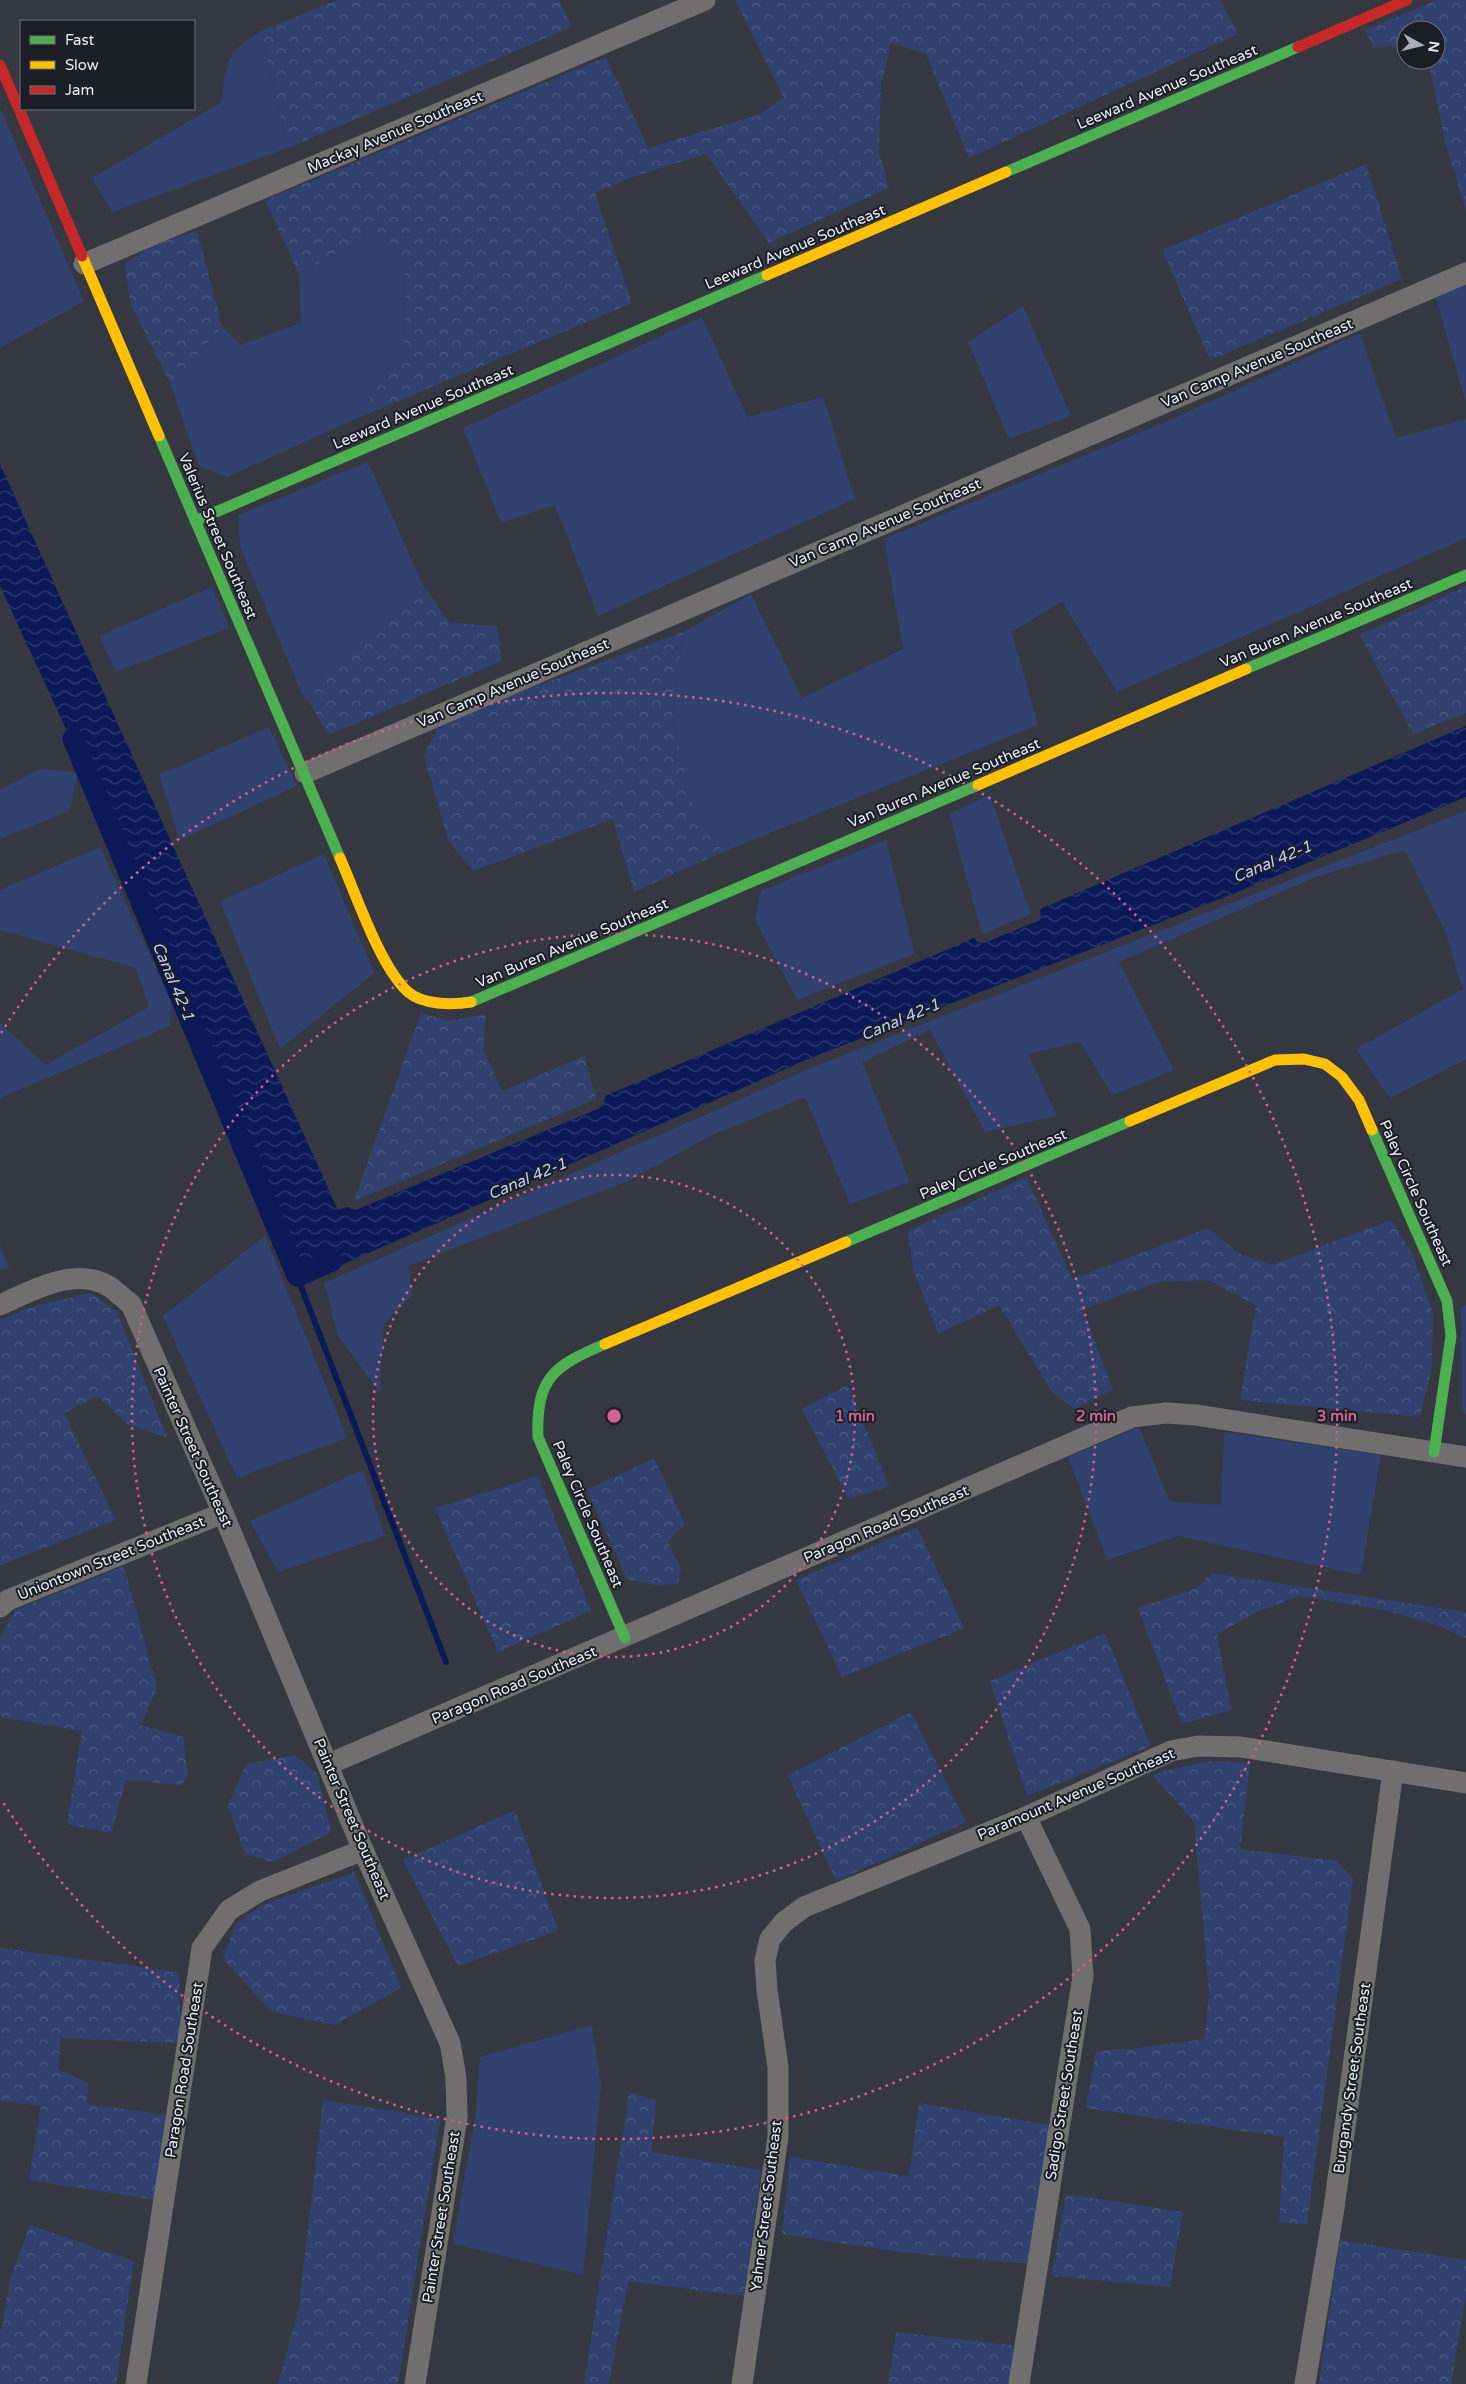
<svg xmlns="http://www.w3.org/2000/svg" width="1466" height="2384" font-family="'Varela Round',sans-serif">
	<defs>
		<pattern id="forest-crowns" width="20" height="18" patternUnits="userSpaceOnUse" patternTransform="scale(1.25)"><rect width="20" height="18" fill="#30416f"/><path d="M2 6a3 3 0 1 1 6 0M12 15a3 3 0 1 1 6 0" fill="none" stroke="#4e5d84"/></pattern>
		<pattern id="water-waves" width="16" height="10" patternUnits="userSpaceOnUse" patternTransform="scale(1.25)"><rect width="16" height="10" fill="#0c1959"/><path d="M0 5q4-4 8 0t8 0" fill="none" stroke="#2f3b72"/></pattern>
	</defs>
	<rect width="100%" height="100%" fill="#353841"/>
	<!-- green -->
	<g fill="#30416f">
		<path d="M 261,31 L 288,148 L 112,212 L 92,178 L 222,102 C 226,62 225,53 261,31 Z"/>
		<polygon points="0,108 84,301 0,348"/>
		<polygon points="377,231 405,263 404,353 375,381 365,415 227,477 199,466 171,385 222,326 240,345 301,323 299,274"/>
		<polygon points="1466,283 1466,403 1435,295"/>
		<polygon points="1023,306 1071,416 1009,439 968,342"/>
		<polygon points="702,317 747,417 823,397 855,499 598,616 555,505 501,523 463,428"/>
		<polygon points="1360,333 1396,438 1466,419 1466,538 1117,692 1062,601 1012,632 1038,725 723,852 693,807 672,718 683,632 751,594 802,698 903,649 884,539 1172,419"/>
		<polygon points="368,462 423,585 322,672 311,705 302,694 240,546 238,515"/>
		<polygon points="212,587 229,628 116,672 99,636"/>
		<polygon points="269,727 297,786 180,840 159,775"/>
		<polygon points="39,769 78,772 69,811 0,839 0,790"/>
		<polygon points="990,795 1031,914 982,934 949,814"/>
		<polygon points="1466,811 1466,1059 1390,1098 1356,1049 1463,989 1445,931 1405,850 1316,877 1119,962 1174,1070 1112,1095 1080,1042 1028,1054 1057,1116 985,1132 930,1030 862,1062 910,1182 850,1204 805,1097 708,1137 628,1181 408,1266 412,1295 384,1324 380,1393 338,1336 324,1283 813,1067"/>
		<polygon points="886,840 914,954 797,1000 755,920 761,891"/>
		<polygon points="100,847 171,1001 170,1026 0,1098 0,1023 45,1065 149,1007 136,968 0,930 0,890"/>
		<polygon points="324,854 374,973 280,1049 220,901"/>
		<polygon points="265,1236 347,1438 237,1478 163,1316"/>
		<polygon points="0,1244 9,1268 0,1271"/>
		<polygon points="1466,1305 1466,1414 1462,1413 1461,1307"/>
		<polygon points="1139,1427 1170,1502 1221,1505 1224,1432 1381,1455 1361,1575 1178,1536 1107,1560 1068,1457"/>
		<polygon points="363,1470 385,1536 278,1572 250,1521"/>
		<polygon points="592,2025 601,2086 583,2275 453,2244 476,2112 480,2057"/>
	</g>
	<!-- forest -->
	<g fill="url(#forest-crowns)">
		<polygon points="338,0 559,0 572,27 288,148 261,31"/>
		<polygon points="735,0 1221,0 1237,34 969,158 926,54 891,43 881,85 879,152 889,188 769,243 706,154 635,176 595,193 632,303 365,415 375,381 404,353 405,263 377,231 299,274 265,200 606,57 648,148 758,115 784,98"/>
		<polygon points="1437,0 1466,0 1466,210 1446,145 1428,60 1436,60 1436,30 1406,30 1406,45 1374,48 1365,30"/>
		<polygon points="1366,164 1402,279 1210,360 1162,250"/>
		<polygon points="197,231 222,326 171,385 130,302 125,264 153,245"/>
		<polygon points="423,585 450,623 497,626 502,661 328,735 311,705 322,672"/>
		<polygon points="1466,586 1466,713 1413,734 1360,635"/>
		<polygon points="683,632 672,718 693,806 723,852 634,892 613,819 473,871 449,842 424,757 440,722"/>
		<polygon points="421,1013 449,1021 486,1014 483,1049 502,1091 584,1056 596,1099 354,1201"/>
		<polygon points="1026,1177 1072,1279 1208,1228 1238,1253 1272,1265 1391,1220 1413,1255 1433,1313 1432,1368 1420,1417 1240,1400 1256,1305 1208,1280 1159,1282 1083,1309 1113,1390 1075,1409 1052,1392 999,1305 938,1334 913,1269 908,1231"/>
		<polygon points="91,1293 117,1312 167,1438 127,1424 98,1396 64,1413 116,1520 0,1565 0,1320 38,1305"/>
		<polygon points="848,1385 889,1486 849,1499 802,1409"/>
		<polygon points="654,1458 685,1524 668,1541 681,1570 678,1584 654,1585 627,1579 587,1490"/>
		<polygon points="538,1476 591,1611 498,1652 435,1508"/>
		<polygon points="917,1527 964,1628 842,1677 796,1580"/>
		<polygon points="124,1566 157,1688 141,1725 183,1737 188,1777 181,1785 126,1780 111,1833 67,1824 82,1731 0,1717 0,1638 15,1610"/>
		<polygon points="1212,1573 1466,1612 1466,1638 1437,1625 1381,1609 1300,1596 1257,1612 1217,1634 1231,1710 1182,1724 1138,1608 1197,1588"/>
		<polygon points="1105,1633 1151,1746 1027,1796 990,1681"/>
		<polygon points="911,1712 966,1822 836,1881 788,1775"/>
		<polygon points="295,1755 317,1774 331,1832 273,1862 245,1854 228,1806 246,1764"/>
		<polygon points="1209,1761 1250,1763 1240,1849 1337,1861 1353,1879 1307,2224 1279,2223 1284,2137 1086,2108 1096,2051 1139,2048 1205,2039 1209,1992 1194,1822 1152,1774"/>
		<polygon points="515,1810 558,1931 458,1966 403,1860"/>
		<polygon points="355,1872 401,1988 334,2025 270,2011 223,1958 236,1924 260,1906"/>
		<polygon points="0,1948 179,1972 181,2043 60,2038 59,2070 88,2083 87,2104 168,2115 155,2200 29,2180 41,2106 0,2101"/>
		<polygon points="629,2092 656,2100 651,2152 761,2170 744,2296 628,2281 609,2384 584,2384"/>
		<polygon points="323,2100 440,2119 398,2384 278,2384 299,2306"/>
		<polygon points="919,2103 1051,2125 1029,2264 899,2252 782,2234 790,2157 909,2176"/>
		<polygon points="1066,2194 1183,2212 1170,2287 1052,2276"/>
		<polygon points="30,2225 134,2261 116,2384 0,2384 0,2329 2,2329 10,2280"/>
		<polygon points="1340,2240 1466,2260 1466,2295 1451,2384 1319,2384"/>
		<polygon points="896,2332 1018,2346 1011,2384 888,2384"/>
	</g>
	<!-- water -->
	<polygon fill="url(#water-waves)" points="0,464 338,1210 347,1207 352,1209 358,1209 600,1108 604,1104 605,1096 974,938 978,942 984,943 1035,922 1041,917 1040,909 1466,726 1466,797 1230,895 808,1059 319,1275 310,1284 88,775 87,768 82,764 0,586"/>
	<g fill="none" stroke-linecap="round" stroke-linejoin="round">
		<!-- stream -->
		<polyline stroke="#0c1959" stroke-width="6" points="297,1276 446,1662"/>
		<!-- canal -->
		<polyline stroke="#0c1959" stroke-width="21" points="73,739 297,1276 332,1261"/>
		<!-- street -->
		<g stroke="#716e6f" stroke-width="21">
			<polyline points="84,264 705,0"/>
			<polyline points="305,773 1466,273"/>
			<path d="M 0,1305 C 32,1291 75,1265 110,1287 C 117,1292 124,1299 131,1304 L 223,1513 L 363,1850 L 450,2043 L 456,2078 L 457,2117 L 415,2384"/>
			<polyline points="0,1607 8,1600 223,1513"/>
			<polyline points="329,1764 1132,1417 1166,1413 1196,1415 1466,1457"/>
			<polyline points="136,2384 202,1948 229,1910 260,1891 363,1850"/>
			<polyline points="742,2384 778,2137 778,2067 767,1990 765,1960 770,1939 784,1922 804,1907 1026,1817 1171,1751 1198,1746 1241,1747 1466,1783"/>
			<polyline points="1019,2384 1083,1976 1080,1929 1026,1817"/>
			<polyline points="1305,2384 1334,2208 1393,1771"/>
		</g>
		<!-- fast -->
		<g stroke="#4caf50" stroke-width="11">
			<polyline points="1006,172 1298,47"/>
			<polyline points="159,436 340,858"/>
			<polyline points="195,521 767,275"/>
			<polyline points="1246,669 1466,575"/>
			<polyline points="471,1002 978,785"/>
			<polyline points="1372,1130 1447,1301 1451,1336 1434,1452"/>
			<polyline points="846,1242 1130,1121"/>
			<path d="M 605,1344 C 554,1366 536,1377 538,1437 L 625,1638"/>
		</g>
		<!-- slow -->
		<g stroke="#ffc107" stroke-width="11">
			<polyline points="82,256 159,436"/>
			<polyline points="767,275 1006,172"/>
			<polyline points="978,785 1246,669"/>
			<path d="M 340,858 C 356,894 380,967 408,992 C 423,1005 452,1005 471,1002"/>
			<polyline points="1130,1121 1275,1060 1304,1059 1325,1064 1342,1077 1359,1100 1372,1130"/>
			<polyline points="605,1344 846,1242"/>
		</g>
		<!-- jam -->
		<g stroke="#c62828" stroke-width="11">
			<polyline points="1298,47 1407,0"/>
			<polyline points="0,65 82,256"/>
		</g>
	</g>
	<!-- distance rings -->
	<g fill="none" stroke="#cf6292" stroke-width="2.5" stroke-dasharray="2.5 5">
		<circle cx="614" cy="1416" r="241"/>
		<circle cx="614" cy="1416" r="482"/>
		<path d="M1 1033A723 723 0 1 1 1 1799"/>
	</g>
	<g text-anchor="middle" stroke-width="4" stroke-linejoin="round" paint-order="stroke">
		<!-- street labels -->
		<g font-size="15" fill="#e7ecf7" stroke="#1b1e25">
			<text transform="translate(1167 87) rotate(-23)" y="5">Leeward Avenue Southeast</text>
			<text transform="translate(395 132) rotate(-23)" y="5">Mackay Avenue Southeast</text>
			<text transform="translate(795 247) rotate(-23)" y="5">Leeward Avenue Southeast</text>
			<text transform="translate(1257 363) rotate(-23)" y="5">Van Camp Avenue Southeast</text>
			<text transform="translate(423 407) rotate(-23)" y="5">Leeward Avenue Southeast</text>
			<text transform="translate(885 523) rotate(-23)" y="5">Van Camp Avenue Southeast</text>
			<text transform="translate(218 536) rotate(67)" y="5">Valerius Street Southeast</text>
			<text transform="translate(1316 623) rotate(-23)" y="5">Van Buren Avenue Southeast</text>
			<text transform="translate(513 683) rotate(-23)" y="5">Van Camp Avenue Southeast</text>
			<text transform="translate(944 783) rotate(-23)" y="5">Van Buren Avenue Southeast</text>
			<text transform="translate(572 943) rotate(-23)" y="5">Van Buren Avenue Southeast</text>
			<text transform="translate(993 1164) rotate(-23)" y="5">Paley Circle Southeast</text>
			<text transform="translate(1416 1193) rotate(66)" y="5">Paley Circle Southeast</text>
			<text transform="translate(193 1447) rotate(66)" y="5">Painter Street Southeast</text>
			<text transform="translate(588 1514) rotate(67)" y="5">Paley Circle Southeast</text>
			<text transform="translate(886 1524) rotate(-23)" y="5">Paragon Road Southeast</text>
			<text transform="translate(111 1558) rotate(-22)" y="5">Uniontown Street Southeast</text>
			<text transform="translate(514 1685) rotate(-23)" y="5">Paragon Road Southeast</text>
			<text transform="translate(1076 1794) rotate(-23)" y="5">Paramount Avenue Southeast</text>
			<text transform="translate(352 1819) rotate(67)" y="5">Painter Street Southeast</text>
			<text transform="translate(184 2070) rotate(-81)" y="5">Paragon Road Southeast</text>
			<text transform="translate(1352 2078) rotate(-82)" y="5">Burgandy Street Southeast</text>
			<text transform="translate(1064 2095) rotate(-81)" y="5">Sadigo Street Southeast</text>
			<text transform="translate(766 2206) rotate(-83)" y="5">Yahner Street Southeast</text>
			<text transform="translate(441 2217) rotate(-81)" y="5">Painter Street Southeast</text>
		</g>
		<!-- water labels -->
		<g font-size="16" font-style="italic" fill="#bdcff8" stroke="#1b1e25">
			<text transform="translate(1272 861) rotate(-23)" y="6">Canal 42-1</text>
			<text transform="translate(174 981) rotate(67)" y="6">Canal 42-1</text>
			<text transform="translate(900 1019) rotate(-23)" y="6">Canal 42-1</text>
			<text transform="translate(527 1178) rotate(-23)" y="6">Canal 42-1</text>
		</g>
	</g>
	<circle cx="614" cy="1416" r="8" fill="#cf6292" stroke="#1b1e25" stroke-width="2.5"/>
	<g font-size="15" text-anchor="middle" font-weight="bold" fill="#cf6292" stroke="#1b1e25" stroke-width="4" stroke-linejoin="round" paint-order="stroke">
		<text x="855" y="1421">1 min</text>
		<text x="1096" y="1421">2 min</text>
		<text x="1337" y="1421">3 min</text>
	</g>
	<!-- legend -->
	<rect x="20" y="20" width="175" height="90" fill="#1b1e25" stroke="#6d7079"/>
	<rect x="30" y="36" width="25" height="8" fill="#4caf50" stroke="#6d7079"/>
	<text x="65" y="45" font-size="15" fill="#e7ecf7">Fast</text>
	<rect x="30" y="61" width="25" height="8" fill="#ffc107" stroke="#6d7079"/>
	<text x="65" y="70" font-size="15" fill="#e7ecf7">Slow</text>
	<rect x="30" y="86" width="25" height="8" fill="#c62828" stroke="#6d7079"/>
	<text x="65" y="95" font-size="15" fill="#e7ecf7">Jam</text>
	<!-- north arrow -->
	<g transform="translate(1421 45) rotate(98)"><circle r="24" fill="#1b1e25" stroke="#6d7079"/>
	<path d="M0-4L9 19L0 12L-9 19Z" fill="#a9adb7"/>
	<text y="-8" font-size="14" font-weight="bold" text-anchor="middle" fill="#e7ecf7">N</text>
	</g>
</svg>
